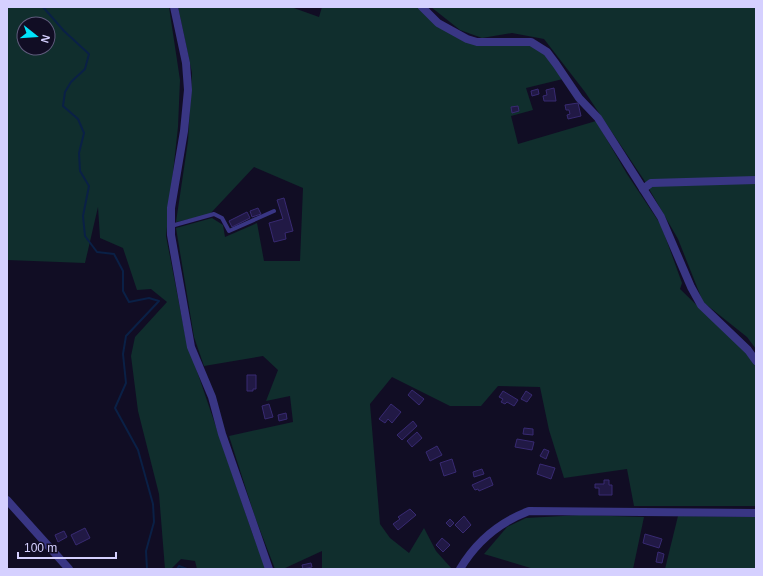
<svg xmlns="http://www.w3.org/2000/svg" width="763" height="576" font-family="Arial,sans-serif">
	<rect width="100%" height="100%" fill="#110d24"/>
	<!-- green -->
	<g fill="#102e2d" fill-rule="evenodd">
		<path d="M 7,7 L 169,7 L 180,80 L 178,127 L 166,236 L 186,339 L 253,535 L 266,569 L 197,569 L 195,561 L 181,559 L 171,569 L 165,569 L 159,494 L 138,411 L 131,356 L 135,337 L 167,302 L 151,289 L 137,290 L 123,248 L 100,238 L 98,207 L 85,263 L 7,260 ZM 24,24 L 48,24 L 48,48 L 24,48 Z"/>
		<polygon points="178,7 291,7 319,17 322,7 420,7 454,35 539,47 563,79 526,88 533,110 511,116 518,144 596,121 627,174 661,225 682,283 680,289 743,350 756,365 756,506 634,506 627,469 564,478 549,430 540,387 498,386 481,406 450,406 392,377 370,404 380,524 390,538 409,553 424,528 436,551 452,569 322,569 322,551 283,569 275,569 255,517 229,436 293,422 290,396 266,401 278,370 263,356 204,366 194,337 176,228 212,218 223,225 225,237 257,223 264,261 300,261 303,188 254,167 209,215 176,222 188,141 192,73"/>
		<polygon points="431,7 756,7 756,349 747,337 703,302 678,239 644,180 585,92 544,39 512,33 482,38 460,30"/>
		<polygon points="580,515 644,517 633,569 534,569 484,554 507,527 526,518"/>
		<polygon points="678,516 756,517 756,569 665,569"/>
	</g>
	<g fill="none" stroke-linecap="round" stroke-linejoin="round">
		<!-- stream -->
		<g stroke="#0a2046" stroke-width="2">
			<polyline points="43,7 64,31 89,54 85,69 71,82 65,92 63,106 78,119 84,133 79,153 80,171 89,186 83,216 85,236 97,252 114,254 123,271 123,291 129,302 149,298 159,301 126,336 123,354 126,383 115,408 138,450 153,504 154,522 146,551 147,569"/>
			<polyline points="177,569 179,566 187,569"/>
		</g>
	</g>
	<!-- building -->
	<g fill="#211945" stroke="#382a72">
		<polygon points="554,88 556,101 544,101 543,96 547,95 546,90"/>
		<polygon points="538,89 539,94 532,96 531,91"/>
		<polygon points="578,103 581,116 568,119 567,115 570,114 569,110 566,110 565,105"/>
		<polygon points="518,106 519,111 512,113 511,107"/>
		<polygon points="284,198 293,231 285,233 286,239 274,242 269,223 283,219 277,200"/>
		<polygon points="258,208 261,214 252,217 250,211"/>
		<polygon points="247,212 250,218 232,227 229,221"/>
		<polygon points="247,375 256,375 256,389 253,389 253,391 247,391"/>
		<polygon points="412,390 424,399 419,405 408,395"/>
		<polygon points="503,391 518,400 514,406 507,402 505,404 501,402 503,399 499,397"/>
		<polygon points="526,391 532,395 527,402 521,399"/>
		<polygon points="269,404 273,417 265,419 262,406"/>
		<polygon points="391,404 401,412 392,423 388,419 385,423 379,419"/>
		<polygon points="286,413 287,419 279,421 278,415"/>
		<polygon points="413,421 417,426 402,440 397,435"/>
		<polygon points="524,428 533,429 533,435 523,434"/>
		<polygon points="417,432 422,438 412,447 407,441"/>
		<polygon points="517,439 534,442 532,450 515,447"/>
		<polygon points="437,446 442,455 430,461 426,452"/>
		<polygon points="544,449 549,451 546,459 540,456"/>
		<polygon points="452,459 456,472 444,476 440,463"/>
		<polygon points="540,464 555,468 551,479 537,474"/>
		<polygon points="482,469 484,474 474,477 473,472"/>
		<polygon points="490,477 493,485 479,491 478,489 475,490 472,485"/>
		<polygon points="604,480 609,480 609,485 612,485 612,495 599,495 599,488 595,488 595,484 604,484"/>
		<polygon points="410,509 416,515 398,530 393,524 400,519 398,517"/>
		<polygon points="464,516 471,525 463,533 455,525"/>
		<polygon points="450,519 454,523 450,527 446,523"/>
		<polygon points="85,528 90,538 76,545 71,535"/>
		<polygon points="64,531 67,537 58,542 55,535"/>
		<polygon points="645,534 662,539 659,548 643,543"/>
		<polygon points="442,538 450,545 443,552 436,545"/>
		<polygon points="658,552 664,554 662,563 656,562"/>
		<polygon points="311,563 312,567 303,569 302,565"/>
	</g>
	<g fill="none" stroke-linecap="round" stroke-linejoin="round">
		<!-- service -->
		<polyline stroke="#393684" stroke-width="4" points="171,226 214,214 222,218 229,231 274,211"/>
		<!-- minor -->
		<g stroke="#393684" stroke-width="8">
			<polyline points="174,7 186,63 188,90 184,131 171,208 171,235 191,347 212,397 222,434 269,569"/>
			<polyline points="422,7 438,23 467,39 477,42 531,42 547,52 556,64 579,98 598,118 661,217 691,287 701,305 748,350 756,361"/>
			<polyline points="643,189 651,183 756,180"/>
			<polyline points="7,500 69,569"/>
			<path d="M 460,569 C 476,542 500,522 529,511 L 756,513"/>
		</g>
	</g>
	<!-- border -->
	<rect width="763" height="576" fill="none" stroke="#d5d0ff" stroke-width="16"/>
	<!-- north arrow -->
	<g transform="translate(36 36) rotate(107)"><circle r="19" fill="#110d24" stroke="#5f5b7c"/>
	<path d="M0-3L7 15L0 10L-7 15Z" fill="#00e3fb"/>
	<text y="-6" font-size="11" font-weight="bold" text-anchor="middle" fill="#d5d0ff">N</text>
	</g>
	<!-- scale -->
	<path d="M18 552v6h98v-6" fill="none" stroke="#d5d0ff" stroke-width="2"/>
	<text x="24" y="552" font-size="12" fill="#d5d0ff" stroke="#110d24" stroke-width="3" paint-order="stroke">100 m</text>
</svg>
